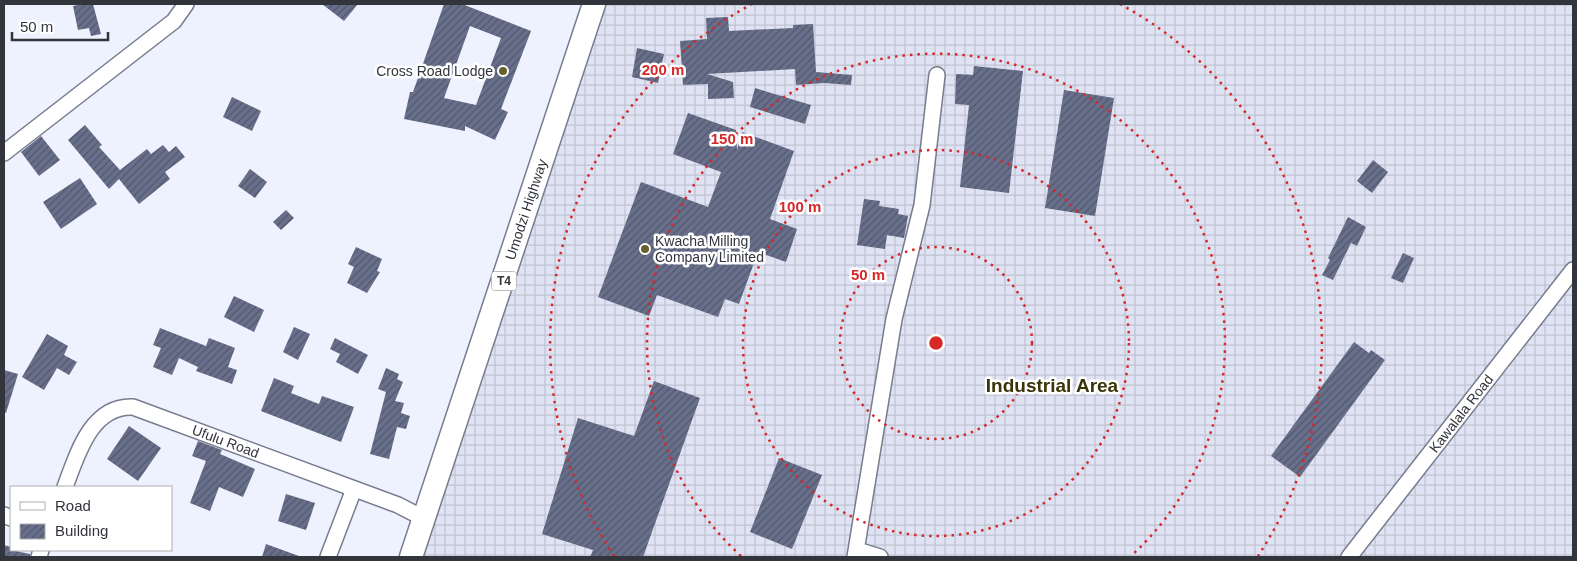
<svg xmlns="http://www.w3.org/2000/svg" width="1577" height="561" font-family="Arial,sans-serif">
	<defs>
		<pattern id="industrial-grid" width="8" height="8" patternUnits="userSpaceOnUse" patternTransform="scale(1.25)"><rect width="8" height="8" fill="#dfe3f3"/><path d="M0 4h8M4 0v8" fill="none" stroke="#c0c3d1"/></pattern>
		<pattern id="building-hatch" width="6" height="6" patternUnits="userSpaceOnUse" patternTransform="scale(1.25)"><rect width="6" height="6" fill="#686f8a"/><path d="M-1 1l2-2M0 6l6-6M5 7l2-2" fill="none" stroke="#52576c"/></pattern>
	</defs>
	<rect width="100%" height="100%" fill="#eef1fe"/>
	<!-- industrial -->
	<polygon fill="url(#industrial-grid)" points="592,4 1573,4 1573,557 411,557"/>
	<!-- building -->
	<g fill="url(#building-hatch)" fill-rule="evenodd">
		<polygon points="83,4 93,4 101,34 91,36 89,28 78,30 73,6"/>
		<polygon points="322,4 358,4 344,21"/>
		<path d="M 444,4 L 462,4 L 531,31 L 501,109 L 508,112 L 495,140 L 465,126 L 465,131 L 404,119 L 410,92 L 413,92 ZM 470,26 L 501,38 L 476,105 L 444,98 Z"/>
		<polygon points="728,17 729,31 793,28 793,25 813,24 816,72 852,75 851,85 824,83 796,85 795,69 707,74 733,82 734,98 708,99 708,84 683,85 680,41 707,39 706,18"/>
		<polygon points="637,48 664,54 658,83 632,77"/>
		<polygon points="974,66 1023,71 1009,193 960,187 969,105 955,104 956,74 973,75"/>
		<polygon points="755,88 811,105 805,124 750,107"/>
		<polygon points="1064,90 1114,98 1095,216 1045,208"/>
		<polygon points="232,97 261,111 252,131 223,117"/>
		<polygon points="688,113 736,130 737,150 742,132 794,151 770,219 797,229 786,262 758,252 739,304 725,299 718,317 657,295 649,316 598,297 641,182 708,207 721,172 673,154"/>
		<polygon points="85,125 102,145 99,147 120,170 147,149 151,154 163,145 169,152 176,146 185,157 165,172 170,179 139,204 119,179 109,189 68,140"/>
		<polygon points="41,136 60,160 39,176 21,152"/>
		<polygon points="1373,160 1388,172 1372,193 1357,181"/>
		<polygon points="250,169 267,182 255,198 238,186"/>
		<polygon points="80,178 97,204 61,229 43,202"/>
		<polygon points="864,199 880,201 879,206 899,209 898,214 908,216 904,238 887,235 885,249 857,245"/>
		<polygon points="286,210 294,218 281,230 273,222"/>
		<polygon points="1348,217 1366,227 1357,246 1351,243 1333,280 1322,275 1330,260 1328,258"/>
		<polygon points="356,247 382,259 377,271 380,272 367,293 347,283 354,267 348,264"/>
		<polygon points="1403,253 1414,258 1403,283 1391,278"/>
		<polygon points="234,296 264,310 254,332 224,317"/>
		<polygon points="294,327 310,334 298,360 283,352"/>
		<polygon points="160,328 206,346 209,338 235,348 228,367 237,370 232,384 196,371 198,367 179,358 172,375 153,367 161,348 153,345"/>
		<polygon points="47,334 68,346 64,355 77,362 69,375 57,368 44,390 22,377"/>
		<polygon points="335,338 368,355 358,374 336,362 340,354 330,349"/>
		<polygon points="1354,342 1369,353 1371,350 1385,360 1300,477 1271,456"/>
		<polygon points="386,368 399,374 397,379 403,382 395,401 404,403 401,413 410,416 406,429 397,427 389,459 370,454 386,392 378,389"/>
		<polygon points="4,370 18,374 6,413 4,412"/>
		<polygon points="274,378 294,386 291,393 319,404 322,396 354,407 341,442 261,411"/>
		<polygon points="654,381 700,398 643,557 590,557 593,550 542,534 578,418 634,436"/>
		<polygon points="129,426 161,448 138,481 107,459"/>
		<polygon points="198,441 222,450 220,454 255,469 243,497 219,487 210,511 190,503 206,461 192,456"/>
		<polygon points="779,458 822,475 792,549 750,532"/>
		<polygon points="286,494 315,503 306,530 278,521"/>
		<polygon points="266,544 299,556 299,557 262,557"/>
		<polygon points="4,545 11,547 11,550 30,554 30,557 4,557"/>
	</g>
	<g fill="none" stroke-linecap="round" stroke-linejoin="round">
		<!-- minor casing -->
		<g stroke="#777c8e" stroke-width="18">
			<g id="minor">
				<polyline points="4,153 174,21 186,4"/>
				<path id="s1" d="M 65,487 C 77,455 91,405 133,407 L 398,505 L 425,519"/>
				<polyline points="4,515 11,518"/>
				<polyline points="857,550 880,557"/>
				<polyline points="39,557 41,550"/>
				<polyline points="328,557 354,489"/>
				<polyline points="855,557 894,319 922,205 937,75"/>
				<path id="s2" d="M 1349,557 L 1573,270"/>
			</g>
		</g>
		<!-- highway casing -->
		<g stroke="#777c8e" stroke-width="25">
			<g id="highway">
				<path id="s3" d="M 411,557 L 594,4"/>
			</g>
		</g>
		<!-- minor -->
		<use href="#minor" stroke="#fff" stroke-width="15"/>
		<!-- highway -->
		<use href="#highway" stroke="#fff" stroke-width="22"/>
	</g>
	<!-- distance rings -->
	<g fill="none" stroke="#d62828" stroke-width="2.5" stroke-dasharray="2.5 5">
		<circle cx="936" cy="343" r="96"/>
		<circle cx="936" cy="343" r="193"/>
		<path d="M741 556A289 289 0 1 1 1131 556"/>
		<path d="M614 556A386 386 0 0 1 752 4M1120 4A386 386 0 0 1 1258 556"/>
	</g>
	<!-- markers -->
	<g fill="#67612d" stroke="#fff" stroke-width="2">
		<circle cx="503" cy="71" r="5"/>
		<circle cx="645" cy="249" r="5"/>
	</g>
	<g text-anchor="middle" stroke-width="5" stroke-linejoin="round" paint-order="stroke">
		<!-- shield labels -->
		<rect fill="#fff" stroke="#707277" stroke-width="1" x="491.5" y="271.5" width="25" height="19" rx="4"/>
		<g font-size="12" font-weight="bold" fill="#33353d">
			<text x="504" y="285">T4</text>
		</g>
		<!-- poi labels -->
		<g font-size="14" fill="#33353d" stroke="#fff" text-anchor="end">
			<text x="493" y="76">Cross Road Lodge</text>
			<text x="655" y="246" text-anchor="start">Kwacha Milling<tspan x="655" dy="16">Company Limited</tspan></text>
		</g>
		<!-- street labels -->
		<g font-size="14" fill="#33353d" stroke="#fff">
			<text dy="5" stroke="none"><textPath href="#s3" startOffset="366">Umodzi Highway</textPath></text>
			<text dy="5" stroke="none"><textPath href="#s2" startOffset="182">Kawalala Road</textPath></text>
			<text dy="5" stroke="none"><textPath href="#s1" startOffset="212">Ufulu Road</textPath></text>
		</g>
		<!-- district labels -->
		<g font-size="19" font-weight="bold" fill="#393409" stroke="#fff">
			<text x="1052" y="392">Industrial Area</text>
		</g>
	</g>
	<circle cx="936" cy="343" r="8" fill="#d62828" stroke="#fff" stroke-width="2.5"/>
	<g font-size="15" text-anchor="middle" font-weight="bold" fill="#d62828" stroke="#fff" stroke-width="5" stroke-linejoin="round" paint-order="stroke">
		<text x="663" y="75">200 m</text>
		<text x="732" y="144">150 m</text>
		<text x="800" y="212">100 m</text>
		<text x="868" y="280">50 m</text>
	</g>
	<!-- border -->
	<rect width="1577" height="561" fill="none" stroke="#33353d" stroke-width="10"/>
	<!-- legend -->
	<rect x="10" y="486" width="162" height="65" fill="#ffffff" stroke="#adaeb1"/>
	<rect x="20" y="502" width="25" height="8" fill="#ffffff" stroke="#adaeb1"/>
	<text x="55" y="511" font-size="15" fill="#33353d">Road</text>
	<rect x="20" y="524" width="25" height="15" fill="url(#building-hatch)" stroke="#adaeb1"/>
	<text x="55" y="536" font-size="15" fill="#33353d">Building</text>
	<!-- scale -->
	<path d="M12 32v8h96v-8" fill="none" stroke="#33353d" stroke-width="2.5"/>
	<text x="20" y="32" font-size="15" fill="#33353d" stroke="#ffffff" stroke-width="4" paint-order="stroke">50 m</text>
</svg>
